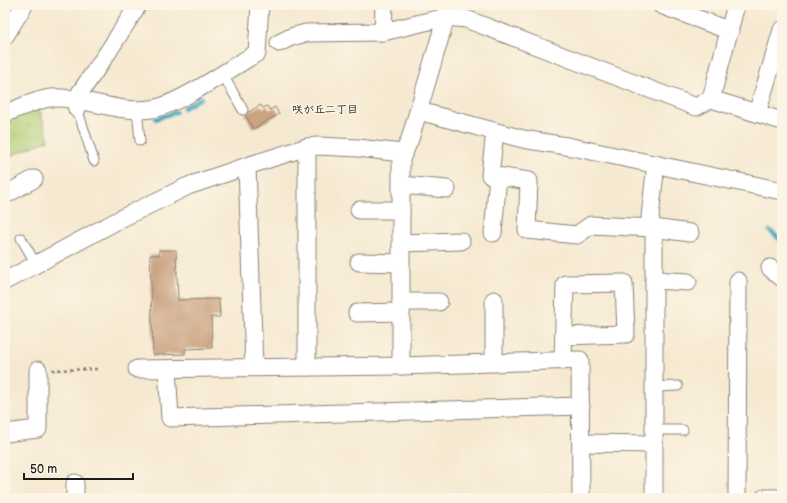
<svg xmlns="http://www.w3.org/2000/svg" width="787" height="503" font-family="'Balsamiq Sans','Klee One',sans-serif">
	<defs>
		<pattern id="grass-tufts" width="24" height="20" patternUnits="userSpaceOnUse"><rect width="24" height="20" fill="#aecd75"/><path d="M3 7l-1-3M5 7V3M7 7l1-3M15 17l-1-3M17 17v-4M19 17l1-3" fill="none" stroke="#95af65"/></pattern>
	</defs>
	<rect width="100%" height="100%" fill="#fcf5e5"/>
	<filter id="ink" filterUnits="userSpaceOnUse"><feTurbulence type="fractalNoise" baseFrequency=".025" numOctaves="2"/><feDisplacementMap in="SourceGraphic" scale="8" xChannelSelector="R" yChannelSelector="G"/><feConvolveMatrix kernelMatrix="1 2 1 2 8 2 1 2 1" color-interpolation-filters="sRGB"/></filter>
	<filter id="wash" filterUnits="userSpaceOnUse"><feTurbulence type="fractalNoise" baseFrequency=".012" numOctaves="4" result="noise"/><feDisplacementMap in="SourceGraphic" scale="16" xChannelSelector="R" yChannelSelector="G"/><feGaussianBlur stdDeviation="0.9" result="paint"/><feColorMatrix in="noise" values="0 0 0 0 0 0 0 0 0 0 0 0 0 0 0 0 0 1.4 0 .05"/><feComposite in="paint" operator="in"/></filter>
	<g filter="url(#wash)">
		<rect width="100%" height="100%" fill="#f6e9d1"/>
		<!-- grass -->
		<polygon fill="url(#grass-tufts)" stroke="#657448" points="39,108 49,140 5,158 5,118"/>
		<g fill="none" stroke-linecap="round" stroke-linejoin="round">
			<!-- stream -->
			<g stroke="#40a9c0" stroke-width="4.5">
				<polyline points="184,108 201,98"/>
				<polyline points="156,119 176,112"/>
				<polyline points="770,231 782,241"/>
			</g>
		</g>
		<g id="blocks">
			<!-- building -->
			<g fill="#caa381">
				<polygon points="261,105 263,108 267,106 270,110 275,107 279,114 253,129 245,114"/>
				<polygon points="159,250 176,250 178,300 219,299 220,317 211,317 212,348 185,349 185,354 153,355 150,255 159,255"/>
			</g>
		</g>
	</g>
	<g filter="url(#ink)">
		<use href="#blocks" fill-opacity="0" stroke="#898276" stroke-width="1"/>
		<g fill="none" stroke-linecap="round" stroke-linejoin="round">
			<!-- service casing -->
			<g stroke="#898276" stroke-width="11">
				<g id="service">
					<polyline points="222,73 243,110"/>
					<polyline points="137,110 140,141"/>
					<polyline points="78,111 94,161"/>
					<polyline points="21,238 36,264"/>
					<polyline points="654,387 678,386"/>
					<polyline points="654,430 683,430"/>
				</g>
			</g>
			<!-- minor casing -->
			<g stroke="#898276" stroke-width="19">
				<g id="minor">
					<polyline points="661,5 730,31"/>
					<polyline points="383,32 384,5"/>
					<polyline points="5,36 24,5"/>
					<polyline points="279,43 291,37 306,33 383,32 446,17 466,19 696,107 711,99 782,121"/>
					<polyline points="711,99 736,5"/>
					<polyline points="77,109 75,100 108,52 138,5"/>
					<polyline points="419,111 523,139 572,147 782,191"/>
					<path d="M 5,113 C 18,109 38,99 51,98 C 85,96 117,114 151,109 C 177,106 232,67 257,53 L 260,5"/>
					<polyline points="757,113 782,30"/>
					<polyline points="495,132 490,175 529,181 527,230 577,235 591,225 653,228 690,233"/>
					<polyline points="247,166 254,367"/>
					<polyline points="401,185 447,189"/>
					<polyline points="5,195 34,179"/>
					<polyline points="359,210 401,210"/>
					<polyline points="493,233 498,176"/>
					<polyline points="401,243 461,241"/>
					<polyline points="359,262 401,263"/>
					<polyline points="770,268 782,278"/>
					<polyline points="654,280 688,282"/>
					<polyline points="5,281 124,217 188,186 247,166 307,147 318,146 358,148 402,153"/>
					<polyline points="494,300 494,363"/>
					<polyline points="401,302 439,302"/>
					<polyline points="357,313 401,312"/>
					<polyline points="563,361 565,284 624,283 626,334 564,336"/>
					<polyline points="401,366 401,159 410,139 446,17 448,5"/>
					<polyline points="307,367 307,147"/>
					<polyline points="137,369 401,366 580,360 581,498"/>
					<polyline points="167,369 170,418 581,406"/>
					<polyline points="5,433 38,429 38,370"/>
					<polyline points="581,443 654,444"/>
					<polyline points="75,498 75,483"/>
					<polyline points="654,498 654,234 650,217 656,164"/>
					<polyline points="737,498 738,281"/>
					<polyline points="764,498 782,498"/>
				</g>
			</g>
			<!-- path -->
			<polyline stroke="#898276" stroke-width="2.5" stroke-dasharray="3 3" stroke-linecap="butt" points="52,370 99,369"/>
			<!-- service -->
			<use href="#service" stroke="#fff" stroke-width="9"/>
			<!-- minor -->
			<use href="#minor" stroke="#fff" stroke-width="17"/>
		</g>
	</g>
	<g text-anchor="middle" stroke-width="3" stroke-linejoin="round" paint-order="stroke">
		<!-- neighbourhood labels -->
		<g font-size="11" font-weight="bold" fill="#1c1c1c" stroke="#fcf5e5">
			<text x="325" y="113">咲が丘二丁目</text>
		</g>
	</g>
	<!-- margin -->
	<rect width="787" height="503" fill="none" stroke="#fcf5e5" stroke-width="20"/>
	<!-- scale -->
	<path d="M24 473v6h109v-6" fill="none" stroke="#1c1c1c" stroke-width="2"/>
	<text x="30" y="473" font-size="12" fill="#1c1c1c" stroke="#fcf5e5" stroke-width="3" paint-order="stroke">50 m</text>
</svg>
